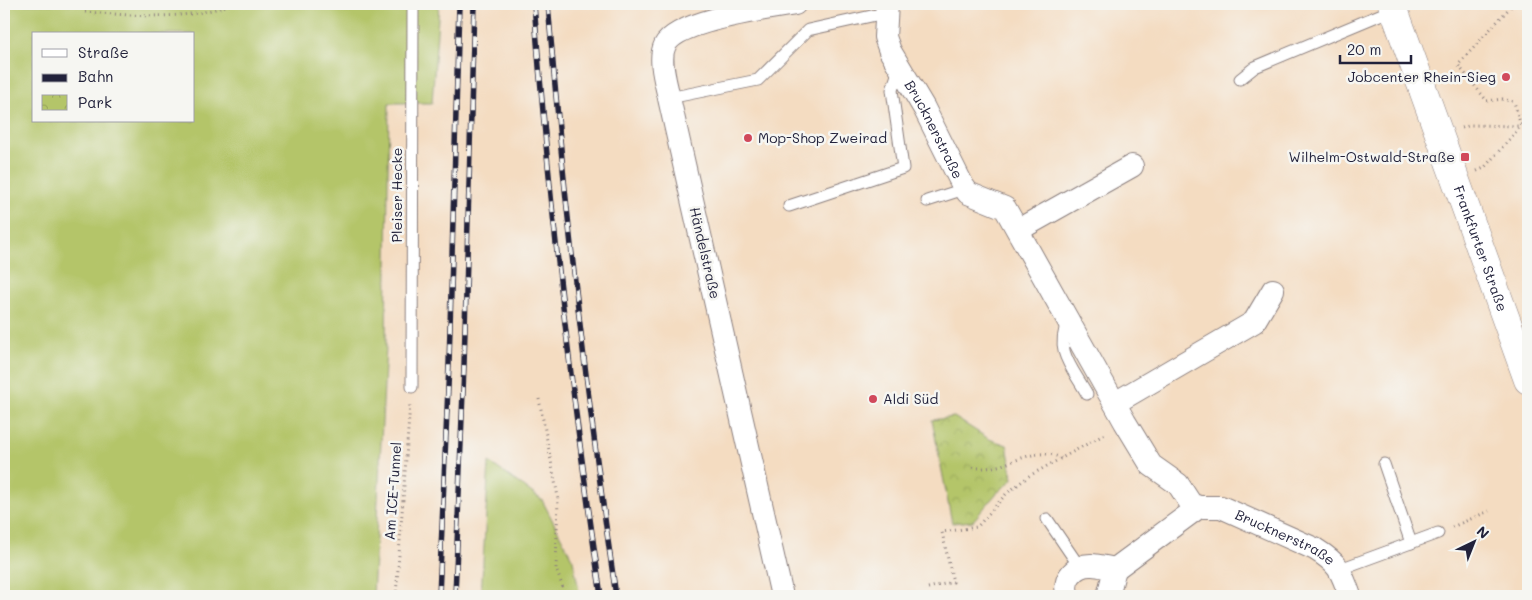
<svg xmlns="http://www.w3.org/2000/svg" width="1532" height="600" font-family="Mali,sans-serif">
	<defs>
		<pattern id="park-crowns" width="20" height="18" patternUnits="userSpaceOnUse" patternTransform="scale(1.25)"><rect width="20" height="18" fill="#b4c569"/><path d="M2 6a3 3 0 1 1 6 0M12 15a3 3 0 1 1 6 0" fill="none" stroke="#9aa95c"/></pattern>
	</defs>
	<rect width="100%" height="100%" fill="#f6f6f2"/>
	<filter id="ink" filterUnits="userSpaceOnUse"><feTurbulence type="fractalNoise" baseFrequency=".02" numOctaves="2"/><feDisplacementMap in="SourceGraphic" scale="10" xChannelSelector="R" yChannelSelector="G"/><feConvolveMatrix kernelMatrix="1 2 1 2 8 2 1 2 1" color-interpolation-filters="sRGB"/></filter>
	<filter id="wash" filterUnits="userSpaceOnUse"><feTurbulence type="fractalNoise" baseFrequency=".0096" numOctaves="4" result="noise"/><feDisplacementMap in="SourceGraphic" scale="20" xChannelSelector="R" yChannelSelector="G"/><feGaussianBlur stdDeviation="1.12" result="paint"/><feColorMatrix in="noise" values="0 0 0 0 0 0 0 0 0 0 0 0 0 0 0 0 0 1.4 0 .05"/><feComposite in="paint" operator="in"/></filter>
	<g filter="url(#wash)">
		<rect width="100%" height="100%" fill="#f4dcc1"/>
		<!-- green -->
		<g fill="#b4c569" stroke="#6b7452" fill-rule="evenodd">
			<path d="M 4,4 L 439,4 L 432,103 L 389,103 L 386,346 L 373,596 L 4,596 ZM 34,34 L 194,34 L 194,121 L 34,121 Z"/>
			<polygon points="489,462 542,500 573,560 580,596 481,596"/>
		</g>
		<!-- park -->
		<polygon fill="url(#park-crowns)" stroke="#6b7452" points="954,417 989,439 1007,445 1013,479 996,494 973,521 952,523 932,420"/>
	</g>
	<g filter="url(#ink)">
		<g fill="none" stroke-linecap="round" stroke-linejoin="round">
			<!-- lane casing -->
			<g stroke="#8b7f7e" stroke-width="13">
				<g id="lane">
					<polyline points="1240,79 1255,67 1394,9"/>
					<polyline points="669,98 758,80 808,30 885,13"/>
					<polyline points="927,201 958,191 963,186"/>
					<polyline points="789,206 903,168 892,90 899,69"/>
					<path d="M 1068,321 C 1054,351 1072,367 1087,394"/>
					<polyline points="412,387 413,4"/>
					<polyline points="1384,464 1411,543"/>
					<polyline points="1047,519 1079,566"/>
					<polyline points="1340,569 1438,533"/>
				</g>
			</g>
			<!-- street casing -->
			<g stroke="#8b7f7e" stroke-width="24">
				<g id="street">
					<path id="s1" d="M 887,4 L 885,37 L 890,51 L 924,108 L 963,186 L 968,193 L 1005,208 L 1125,422 L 1151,465 L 1178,484 L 1191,504 L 1199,507 L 1221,507 L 1315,549 C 1339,564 1341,570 1350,596"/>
					<polyline points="1018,230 1132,166"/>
					<polyline points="1115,403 1254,322 1273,290"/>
					<polyline points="1115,569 1199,507"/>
					<path d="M 782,596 L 669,98 C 666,83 658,59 665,45 C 678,20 767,9 795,4"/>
					<path d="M 1068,596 C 1061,580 1075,564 1092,565 C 1099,565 1108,568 1115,569 L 1108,596"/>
				</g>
			</g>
			<!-- secondary casing -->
			<g stroke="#8b7f7e" stroke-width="29">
				<g id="secondary">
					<path id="s2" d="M 1392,4 L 1528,380"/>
				</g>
			</g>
			<!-- path -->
			<g stroke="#8b7f7e" stroke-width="3" stroke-dasharray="1 4" stroke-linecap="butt">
				<path d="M 85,12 C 134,15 184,22 231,4"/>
				<polyline points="1462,128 1471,125 1520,126"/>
				<polyline points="1477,171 1484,168 1521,126 1514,102 1502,99 1487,101 1458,65 1513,4"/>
				<polyline points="539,399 558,497 556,569 566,596"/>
				<path d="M 973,467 C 1005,474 1030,443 1061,458"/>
				<polyline points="1452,527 1489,511"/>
				<polyline points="928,588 953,582 942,532 977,527 1006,494 1029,476 1107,433"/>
				<polyline points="396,596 410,403"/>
				<polyline points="555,596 565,595"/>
			</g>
			<!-- lane -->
			<use href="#lane" stroke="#fff" stroke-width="11"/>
			<!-- street -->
			<use href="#street" stroke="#fff" stroke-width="22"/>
			<!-- secondary -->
			<use href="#secondary" stroke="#fff" stroke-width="28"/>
			<!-- rail casing -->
			<g stroke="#22223b" stroke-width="5.5">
				<g id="rail">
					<path d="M 534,4 C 549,202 572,399 601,596"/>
					<path d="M 548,4 C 564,202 587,399 616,596"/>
					<polyline points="439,596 449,364 459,4"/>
					<polyline points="455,596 464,366 474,4"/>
				</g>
			</g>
			<!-- rail -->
			<use href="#rail" stroke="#f6f6f2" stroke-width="4" stroke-dasharray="11" stroke-linecap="butt"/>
		</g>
	</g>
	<!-- markers -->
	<g fill="#d1495b" stroke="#f6f6f2" stroke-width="2">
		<circle cx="1506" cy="77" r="5"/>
		<circle cx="748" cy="138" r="5"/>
		<rect x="1460" y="152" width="10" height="10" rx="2.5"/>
		<circle cx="873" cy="399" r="5"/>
	</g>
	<g text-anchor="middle" stroke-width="5" stroke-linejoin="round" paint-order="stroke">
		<!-- poi labels -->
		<g font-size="14" fill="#22223b" stroke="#f6f6f2" text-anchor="end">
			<text x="1496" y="82">Jobcenter Rhein-Sieg</text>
			<text x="758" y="143" text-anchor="start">Mop-Shop Zweirad</text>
			<text x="1455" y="162">Wilhelm-Ostwald-Straße</text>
			<text x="883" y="404" text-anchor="start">Aldi Süd</text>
		</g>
		<!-- street labels -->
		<g font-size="14" fill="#22223b" stroke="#f6f6f2">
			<text dy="5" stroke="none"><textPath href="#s1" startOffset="138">Brucknerstraße</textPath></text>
			<text transform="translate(397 195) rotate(-90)" y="5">Pleiser Hecke</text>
			<text dy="5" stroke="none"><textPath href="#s2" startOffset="260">Frankfurter Straße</textPath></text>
			<text transform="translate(705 253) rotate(77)" y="5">Händelstraße</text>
			<text transform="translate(393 491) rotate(-86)" y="5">Am ICE-Tunnel</text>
			<text dy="5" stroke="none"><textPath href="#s1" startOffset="704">Brucknerstraße</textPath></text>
		</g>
	</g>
	<!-- margin -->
	<rect width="1532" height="600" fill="none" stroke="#f6f6f2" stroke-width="20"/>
	<!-- legend -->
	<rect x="32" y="32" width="162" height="90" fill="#f6f6f2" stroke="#a1a1a9"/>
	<rect x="42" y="49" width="25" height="8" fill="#ffffff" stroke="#a1a1a9"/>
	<text x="78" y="58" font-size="15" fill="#22223b">Straße</text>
	<rect x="42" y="74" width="25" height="8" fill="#22223b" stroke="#a1a1a9"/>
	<text x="78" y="82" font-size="15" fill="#22223b">Bahn</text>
	<rect x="42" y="95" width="25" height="15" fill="url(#park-crowns)" stroke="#a1a1a9"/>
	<text x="78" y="108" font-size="15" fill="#22223b">Park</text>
	<!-- north arrow -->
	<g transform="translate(1474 542) rotate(43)" stroke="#f6f6f2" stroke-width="4" paint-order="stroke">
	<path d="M0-4L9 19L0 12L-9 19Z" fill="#22223b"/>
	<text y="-8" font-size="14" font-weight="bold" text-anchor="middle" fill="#22223b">N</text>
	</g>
	<!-- scale -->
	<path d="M1340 55v8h71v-8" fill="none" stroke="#22223b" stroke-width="2.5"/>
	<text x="1347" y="55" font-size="15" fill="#22223b" stroke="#f6f6f2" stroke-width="4" paint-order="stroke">20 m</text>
</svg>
